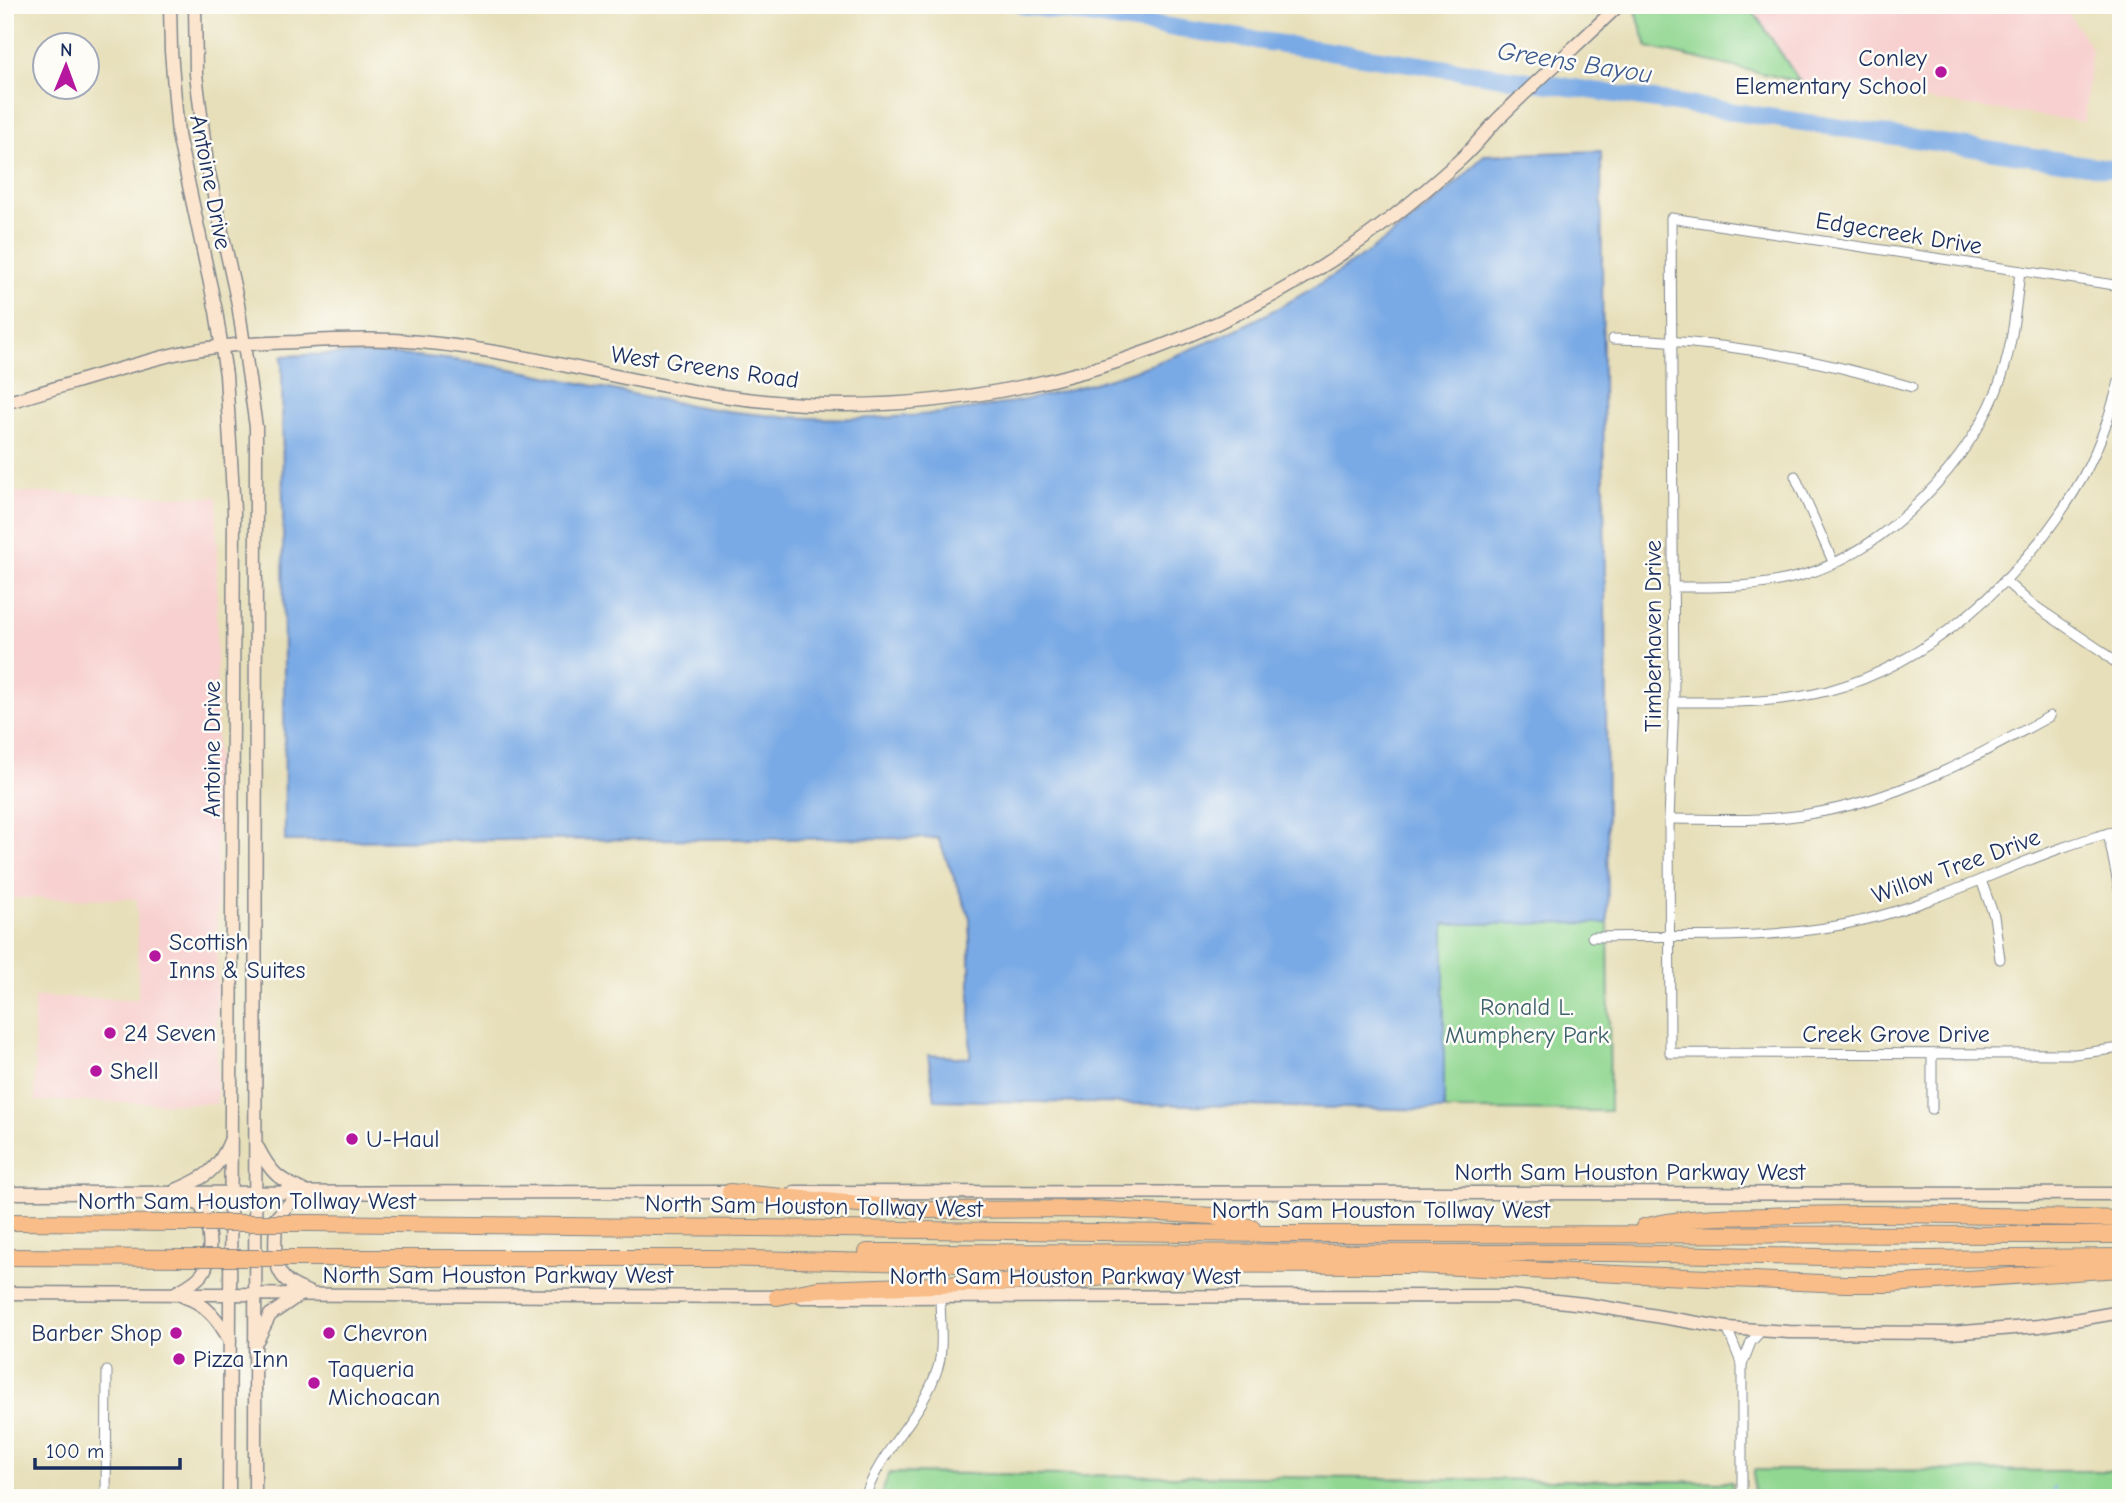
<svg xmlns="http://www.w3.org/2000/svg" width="2126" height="1503" font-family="'Comic Neue',sans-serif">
	<rect width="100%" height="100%" fill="#fdfcf7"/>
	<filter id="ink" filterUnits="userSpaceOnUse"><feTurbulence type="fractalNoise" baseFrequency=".0143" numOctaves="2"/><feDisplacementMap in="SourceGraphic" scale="14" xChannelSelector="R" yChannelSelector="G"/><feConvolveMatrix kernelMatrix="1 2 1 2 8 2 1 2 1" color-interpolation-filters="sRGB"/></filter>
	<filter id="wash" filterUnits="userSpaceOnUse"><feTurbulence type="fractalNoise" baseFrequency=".00686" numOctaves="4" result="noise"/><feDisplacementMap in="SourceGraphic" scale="28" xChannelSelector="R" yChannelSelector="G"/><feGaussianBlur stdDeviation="1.57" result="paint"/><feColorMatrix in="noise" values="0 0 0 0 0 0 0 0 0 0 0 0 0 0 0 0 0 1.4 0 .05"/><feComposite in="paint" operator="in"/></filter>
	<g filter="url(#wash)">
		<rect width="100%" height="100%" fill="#e7dfb9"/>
		<!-- built -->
		<g fill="#f7d0cf">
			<polygon points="1749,5 2063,5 2092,49 2084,122 1800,82"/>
			<polygon points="5,492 217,497 217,1104 35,1101 34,997 138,999 137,899 5,898"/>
		</g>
		<!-- green -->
		<g fill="#91d791" stroke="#568378" stroke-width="2">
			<polygon points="1634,5 1749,5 1800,82 1647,47"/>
			<polygon points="1443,923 1608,923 1610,1111 1444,1110"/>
			<polygon points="1754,1470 2121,1471 2121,1498 1753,1498"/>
			<polygon points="889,1473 1732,1482 1732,1498 880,1498"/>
		</g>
		<!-- water -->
		<path fill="#7aaae5" stroke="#4a6ca2" stroke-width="2" d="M 1601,151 L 1608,923 L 1444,924 L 1444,1110 L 935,1100 L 928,1055 L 970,1058 L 970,918 L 938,838 L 285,841 L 282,356 C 334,354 385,352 436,358 C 534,368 629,398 727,411 C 953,440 1185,382 1371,250 C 1411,221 1452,191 1484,155 Z"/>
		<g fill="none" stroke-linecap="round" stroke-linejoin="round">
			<!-- stream -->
			<polyline stroke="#7aaae5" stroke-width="2.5" points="2054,1487 2054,1498"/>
			<!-- river -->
			<polyline stroke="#7aaae5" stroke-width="18" points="1022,5 2121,170"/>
		</g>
	</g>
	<g filter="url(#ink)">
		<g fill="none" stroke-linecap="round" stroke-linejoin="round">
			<!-- street casing -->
			<g stroke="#81878c" stroke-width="11">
				<g id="street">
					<polyline points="2121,286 1671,218 1674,702 1669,819 1670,1053 2075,1054 2121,1048"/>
					<path d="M 1613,339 C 1718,340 1811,357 1912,387"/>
					<polyline points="1795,476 1834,564"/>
					<polyline points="2004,580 2029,602 2103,652 2121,668"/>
					<path d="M 1673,587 C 1716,587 1759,588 1800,576 C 1885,553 1975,459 2002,376 C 2013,342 2016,306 2020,271"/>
					<path d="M 1674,702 C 1725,702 1776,704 1827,691 C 1929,664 2019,581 2074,492 C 2097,456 2110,416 2121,374"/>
					<path d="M 1669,819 C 1715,819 1763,822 1808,814 C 1895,801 1975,758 2050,716"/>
					<polyline points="2108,833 2121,899"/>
					<polyline points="1981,880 1994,916 2000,959"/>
					<path d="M 1592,937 C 1682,935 1777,942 1864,920 C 1953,899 2032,851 2121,830"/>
					<polyline points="1932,1054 1932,1109"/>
					<polyline points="1727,1328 1742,1365 1742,1498"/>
					<polyline points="1742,1365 1751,1342 1762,1330"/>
					<polyline points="106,1498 107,1371"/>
					<path d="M 865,1498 C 880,1449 923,1417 938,1367 C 944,1348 940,1317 940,1297"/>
				</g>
			</g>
			<!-- secondary casing -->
			<g stroke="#81878c" stroke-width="15">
				<g id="secondary">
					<polyline points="170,5 171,51 178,135 216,311 226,375 234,511 229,1498"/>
					<polyline points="195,5 196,74 207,164 238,304 256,427 255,1498"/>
					<path d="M 5,403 C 61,387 118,368 175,354 C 215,345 256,343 297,342 C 329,340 361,339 394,340 C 505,346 613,380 723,396 C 921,425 1128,381 1300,280 C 1358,246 1412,204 1461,159 C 1474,147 1485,133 1497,120 C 1537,81 1579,43 1619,5"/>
					<path d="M 258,1148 C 271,1173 278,1179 304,1191"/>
					<path d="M 176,1190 C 204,1178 218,1171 230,1141"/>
					<polyline points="795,1192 2121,1194"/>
					<polyline points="5,1193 738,1192"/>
					<path d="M 307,1193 L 289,1204 L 276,1218 C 276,1236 271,1266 285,1279 C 291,1286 302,1289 310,1293"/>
					<polyline points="5,1293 784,1297"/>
					<path d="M 175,1293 C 184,1288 195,1283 202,1274 C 214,1259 210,1220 200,1205 L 176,1196"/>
					<path d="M 185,1297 C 207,1304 219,1321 230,1341"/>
					<polyline points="802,1297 1512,1296 1584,1304 1727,1328 1789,1332 1951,1333 2039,1326 2121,1312"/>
					<polyline points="258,1339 270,1315 299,1295"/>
				</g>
			</g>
			<!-- highway casing -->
			<g stroke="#81878c" stroke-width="18">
				<g id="highway">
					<polyline points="730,1192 922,1210 1092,1209 1213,1216 1252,1228"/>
					<polyline points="5,1222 184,1223"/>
					<polyline points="310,1223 1271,1234 2121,1235"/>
					<path d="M 1644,1227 C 1683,1216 1727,1217 1767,1216 C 1885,1211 2003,1217 2121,1219"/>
					<polyline points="867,1252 1613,1253 1923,1259 2121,1257"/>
					<polyline points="5,1257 185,1258"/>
					<polyline points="312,1258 715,1258 959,1264 1412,1265 1845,1284 1889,1284 2121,1269"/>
					<polyline points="777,1297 818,1289 1081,1280 1141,1272"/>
				</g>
			</g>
			<!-- street -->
			<use href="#street" stroke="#fff" stroke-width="9"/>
			<!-- secondary -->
			<use href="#secondary" stroke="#fce5cf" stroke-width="12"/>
			<!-- highway -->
			<use href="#highway" stroke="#f8bd88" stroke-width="16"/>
			<!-- highway-bridge casing -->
			<g stroke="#81878c" stroke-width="18" stroke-linecap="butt">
				<g id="highway-bridge">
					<polyline points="184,1223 310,1223"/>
					<polyline points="185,1258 312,1258"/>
				</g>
			</g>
			<!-- highway-bridge -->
			<use href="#highway-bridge" stroke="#f8bd88" stroke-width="16"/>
		</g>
	</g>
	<!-- markers -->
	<g fill="#b5179e" stroke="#fdfcf7" stroke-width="2.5">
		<circle cx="1941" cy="72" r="7"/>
		<circle cx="155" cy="956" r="7"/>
		<circle cx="110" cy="1033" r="7"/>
		<circle cx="96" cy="1071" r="7"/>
		<circle cx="352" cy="1139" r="7"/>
		<circle cx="176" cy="1333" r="7"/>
		<circle cx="329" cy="1333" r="7"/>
		<circle cx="179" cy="1359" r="7"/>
		<circle cx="314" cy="1383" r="7"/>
	</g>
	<g text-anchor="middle" stroke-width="5" stroke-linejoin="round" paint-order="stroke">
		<!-- poi labels -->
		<g font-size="24" fill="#1b2f5e" stroke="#fdfcf7" text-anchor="start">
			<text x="1927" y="66" text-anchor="end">Conley<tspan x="1927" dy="28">Elementary School</tspan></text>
			<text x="169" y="950">Scottish<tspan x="169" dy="28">Inns &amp; Suites</tspan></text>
			<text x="124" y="1041">24 Seven</text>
			<text x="110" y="1079">Shell</text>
			<text x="366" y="1147">U-Haul</text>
			<text x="162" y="1341" text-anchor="end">Barber Shop</text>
			<text x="343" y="1341">Chevron</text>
			<text x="193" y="1367">Pizza Inn</text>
			<text x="328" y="1377">Taqueria<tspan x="328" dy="28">Michoacan</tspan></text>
		</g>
		<!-- street labels -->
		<g font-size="24" fill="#1b2f5e" stroke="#fdfcf7">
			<text transform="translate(211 182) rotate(79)" y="8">Antoine Drive</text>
			<text transform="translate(1899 233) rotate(9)" y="8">Edgecreek Drive</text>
			<text transform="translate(705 367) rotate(8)" y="8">West Greens Road</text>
			<text transform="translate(1653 636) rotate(-90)" y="8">Timberhaven Drive</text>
			<text transform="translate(212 749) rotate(-90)" y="8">Antoine Drive</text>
			<text transform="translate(1956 866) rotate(-20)" y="8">Willow Tree Drive</text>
			<text x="1896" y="1042">Creek Grove Drive</text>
			<text x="1630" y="1180">North Sam Houston Parkway West</text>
			<text x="247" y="1209">North Sam Houston Tollway West</text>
			<text transform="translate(814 1206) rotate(1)" y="8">North Sam Houston Tollway West</text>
			<text x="1381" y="1218">North Sam Houston Tollway West</text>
			<text x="498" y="1283">North Sam Houston Parkway West</text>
			<text x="1065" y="1284">North Sam Houston Parkway West</text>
		</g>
		<!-- park labels -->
		<g font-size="24" fill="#3e616d" stroke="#fdfcf7">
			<text x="1527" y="1015">Ronald L.<tspan x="1527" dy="28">Mumphery Park</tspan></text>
		</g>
		<!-- water labels -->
		<g font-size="26" font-style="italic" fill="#3c5a8d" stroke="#fdfcf7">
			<text transform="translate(1575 62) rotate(9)" y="9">Greens Bayou</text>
		</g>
	</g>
	<!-- margin -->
	<rect width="2126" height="1503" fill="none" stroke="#fdfcf7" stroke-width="28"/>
	<!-- north arrow -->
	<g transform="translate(66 66) rotate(1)"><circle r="33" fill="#fdfcf7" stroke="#a3aaba" stroke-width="2"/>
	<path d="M0-5L12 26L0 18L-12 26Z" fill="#b5179e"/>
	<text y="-10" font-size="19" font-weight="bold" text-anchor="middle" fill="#1b2f5e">N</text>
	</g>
	<!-- scale -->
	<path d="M35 1458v10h145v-10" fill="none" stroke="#1b2f5e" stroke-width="3.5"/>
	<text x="46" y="1458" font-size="21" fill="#1b2f5e" stroke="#fdfcf7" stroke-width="5" paint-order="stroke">100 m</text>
</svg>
